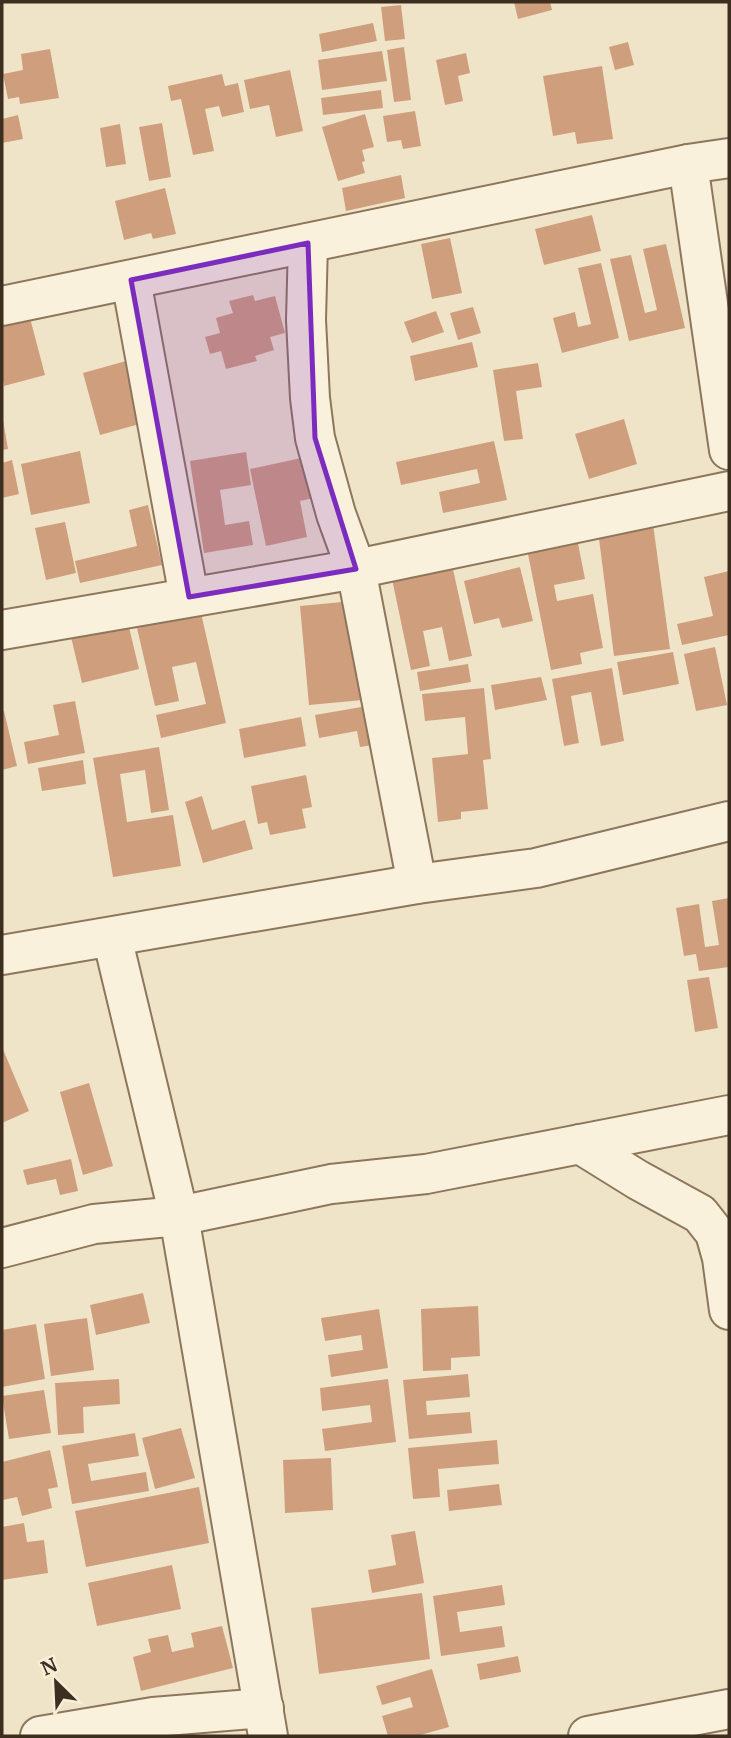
<svg xmlns="http://www.w3.org/2000/svg" width="731" height="1738" font-family="Merriweather,serif">
	<rect width="100%" height="100%" fill="#f0e4c8"/>
	<!-- building -->
	<g fill="#cf9f7d">
		<polygon points="514,2 550,2 552,10 518,19"/>
		<polygon points="401,5 405,39 385,41 381,7"/>
		<polygon points="373,23 377,41 322,52 319,34"/>
		<polygon points="628,42 634,65 615,70 609,47"/>
		<polygon points="404,47 411,100 394,102 387,50"/>
		<polygon points="50,49 59,98 20,104 19,97 8,99 3,74 23,70 21,54"/>
		<polygon points="382,51 387,81 322,90 318,60"/>
		<polygon points="466,53 470,73 458,76 463,101 445,105 436,60"/>
		<polygon points="602,66 613,139 577,144 575,132 553,136 543,76"/>
		<polygon points="290,70 303,131 276,137 269,105 250,109 244,80"/>
		<polygon points="222,74 225,86 238,83 244,112 222,117 219,106 205,109 214,151 193,155 181,99 171,101 168,86"/>
		<polygon points="381,90 383,108 323,115 321,98"/>
		<polygon points="415,111 421,146 403,149 401,140 387,142 383,116"/>
		<polygon points="365,114 374,147 362,150 365,161 362,162 365,173 338,181 322,127"/>
		<polygon points="18,115 23,139 2,143 2,119"/>
		<polygon points="162,123 171,177 149,181 139,127"/>
		<polygon points="120,124 126,164 106,167 100,128"/>
		<polygon points="401,175 405,198 346,211 342,188"/>
		<polygon points="165,188 176,234 153,239 151,233 124,240 115,201"/>
		<polygon points="592,215 601,251 544,265 535,229"/>
		<polygon points="450,238 462,293 432,299 421,244"/>
		<polygon points="666,244 685,328 629,341 610,259 631,255 645,313 657,310 643,249"/>
		<polygon points="601,263 619,338 562,353 553,318 575,312 578,327 591,324 578,268"/>
		<polygon points="253,295 255,301 275,296 285,333 270,337 274,350 255,356 257,361 226,369 221,351 210,354 205,337 220,333 216,318 233,313 229,301"/>
		<polygon points="473,307 481,333 458,340 450,313"/>
		<polygon points="436,311 444,332 412,343 404,322"/>
		<polygon points="30,318 45,375 4,386 2,375 2,325"/>
		<polygon points="472,342 478,367 415,381 410,356"/>
		<polygon points="126,361 143,423 100,435 83,373"/>
		<polygon points="538,363 542,387 516,391 523,439 504,441 493,370"/>
		<polygon points="2,414 8,449 2,450"/>
		<polygon points="624,419 637,464 589,479 575,434"/>
		<polygon points="494,441 507,500 443,513 439,492 480,483 477,469 401,485 396,462"/>
		<polygon points="80,451 90,503 31,515 21,464"/>
		<polygon points="246,452 251,485 220,490 225,525 249,521 253,545 204,553 190,461"/>
		<polygon points="306,457 314,498 300,501 307,537 266,546 250,469"/>
		<polygon points="12,460 19,494 2,498 2,463"/>
		<polygon points="148,505 162,565 80,583 75,561 137,546 129,510"/>
		<polygon points="65,522 76,573 46,580 35,528"/>
		<polygon points="653,524 670,649 614,656 598,531"/>
		<polygon points="576,533 585,579 554,585 557,601 593,594 603,648 580,653 582,664 551,670 526,544"/>
		<polygon points="451,560 472,656 449,661 442,627 423,631 430,666 411,670 391,574"/>
		<polygon points="520,567 533,621 502,628 499,618 474,624 464,581"/>
		<polygon points="729,571 729,635 682,645 677,624 713,616 704,577"/>
		<polygon points="353,601 363,700 309,705 300,606"/>
		<polygon points="201,613 226,723 161,738 156,715 206,704 196,662 172,667 179,701 155,706 137,628"/>
		<polygon points="128,623 139,669 82,683 71,637"/>
		<polygon points="715,647 727,705 696,711 684,654"/>
		<polygon points="673,652 679,684 623,695 617,662"/>
		<polygon points="468,664 471,682 420,691 417,672"/>
		<polygon points="612,668 624,741 601,746 591,692 571,696 579,743 564,746 552,679"/>
		<polygon points="541,677 547,700 495,710 491,685"/>
		<polygon points="484,688 491,759 483,760 488,809 461,812 461,819 438,822 432,758 468,754 465,717 425,721 422,694"/>
		<polygon points="75,701 85,753 28,764 24,742 59,735 53,705"/>
		<polygon points="373,705 379,744 360,747 357,731 319,738 315,715"/>
		<polygon points="2,711 4,711 17,766 2,770"/>
		<polygon points="301,717 306,746 244,758 239,729"/>
		<polygon points="159,747 169,810 151,813 145,770 120,774 127,822 173,815 181,866 113,877 93,758"/>
		<polygon points="83,760 86,784 42,791 38,768"/>
		<polygon points="306,775 312,807 302,809 306,828 270,835 267,822 258,824 251,786"/>
		<polygon points="202,796 212,830 245,820 253,849 203,863 185,802"/>
		<polygon points="729,898 729,967 699,971 696,954 684,956 676,908 699,904 705,947 719,945 712,901"/>
		<polygon points="709,977 718,1028 695,1032 687,980"/>
		<polygon points="2,1047 29,1111 2,1123"/>
		<polygon points="89,1083 113,1166 83,1175 60,1092"/>
		<polygon points="71,1159 78,1191 60,1195 56,1179 27,1185 23,1170"/>
		<polygon points="143,1293 150,1323 96,1335 90,1305"/>
		<polygon points="478,1306 480,1356 451,1358 451,1370 423,1371 421,1309"/>
		<polygon points="379,1309 388,1368 331,1377 328,1355 363,1350 361,1335 325,1341 321,1318"/>
		<polygon points="87,1318 94,1370 51,1376 44,1324"/>
		<polygon points="36,1324 45,1379 2,1387 2,1330"/>
		<polygon points="468,1374 470,1397 426,1401 427,1415 470,1412 472,1433 409,1439 403,1380"/>
		<polygon points="119,1379 120,1404 83,1407 84,1433 58,1435 55,1383"/>
		<polygon points="388,1379 396,1442 325,1451 322,1429 372,1422 370,1405 322,1411 320,1388"/>
		<polygon points="44,1390 51,1433 9,1439 2,1396"/>
		<polygon points="181,1428 195,1478 155,1489 142,1438"/>
		<polygon points="135,1433 139,1456 88,1464 91,1481 146,1472 149,1491 72,1504 62,1446"/>
		<polygon points="497,1440 499,1464 438,1469 440,1497 413,1499 408,1448"/>
		<polygon points="50,1450 58,1487 48,1489 52,1508 22,1516 17,1497 3,1500 2,1462"/>
		<polygon points="331,1458 333,1510 285,1513 283,1460"/>
		<polygon points="499,1484 502,1505 449,1511 447,1490"/>
		<polygon points="199,1487 209,1543 86,1567 75,1511"/>
		<polygon points="24,1523 27,1542 44,1540 48,1573 2,1580 2,1527"/>
		<polygon points="415,1531 424,1583 372,1593 368,1570 396,1565 391,1535"/>
		<polygon points="172,1565 181,1609 97,1626 88,1583"/>
		<polygon points="502,1585 505,1605 457,1612 460,1632 502,1626 505,1647 441,1656 433,1596"/>
		<polygon points="422,1593 430,1659 319,1674 311,1608"/>
		<polygon points="222,1626 233,1668 141,1691 133,1657 151,1652 148,1639 168,1635 172,1652 194,1647 191,1633"/>
		<polygon points="518,1656 521,1672 480,1680 477,1664"/>
		<polygon points="432,1669 449,1727 417,1736 388,1736 382,1716 413,1707 410,1697 382,1705 376,1686"/>
	</g>
	<g fill="none" stroke-linecap="round" stroke-linejoin="round">
		<!-- minor casing -->
		<g stroke="#8d765c" stroke-width="42">
			<g id="minor">
				<polyline points="688,164 729,450"/>
				<polyline points="308,243 306,320 310,398 315,438 336,514 356,569 417,884"/>
				<polyline points="131,280 189,597"/>
				<polyline points="2,306 688,164 729,158"/>
				<polyline points="2,630 356,569 729,491"/>
				<polyline points="112,937 179,1216 268,1736"/>
				<polyline points="2,955 417,884 536,868 729,821"/>
				<polyline points="580,1144 638,1180 700,1214 715,1233 722,1258 729,1310"/>
				<polyline points="2,1248 94,1224 179,1216 331,1184 426,1174 729,1115"/>
				<polyline points="40,1736 153,1717 264,1708"/>
				<polyline points="588,1736 729,1709"/>
			</g>
		</g>
		<!-- minor -->
		<use href="#minor" stroke="#faf1dc" stroke-width="38"/>
	</g>
	<!-- marked area -->
	<path fill="#7b2cbf" fill-opacity="0.2" stroke="#7b2cbf" stroke-width="5" stroke-linejoin="round" d="M 308,243 L 315,438 L 356,569 L 189,597 L 131,280 Z"/>
	<!-- border -->
	<rect width="731" height="1738" fill="none" stroke="#3d2e20" stroke-width="7"/>
	<!-- north arrow -->
	<g transform="translate(56 1682) rotate(336)" stroke="#f7eed8" stroke-width="5" paint-order="stroke">
	<path d="M0-5L12 26L0 18L-12 26Z" fill="#3d2e20"/>
	<text y="-10" font-size="19" font-weight="bold" text-anchor="middle" fill="#3d2e20">N</text>
	</g>
</svg>
